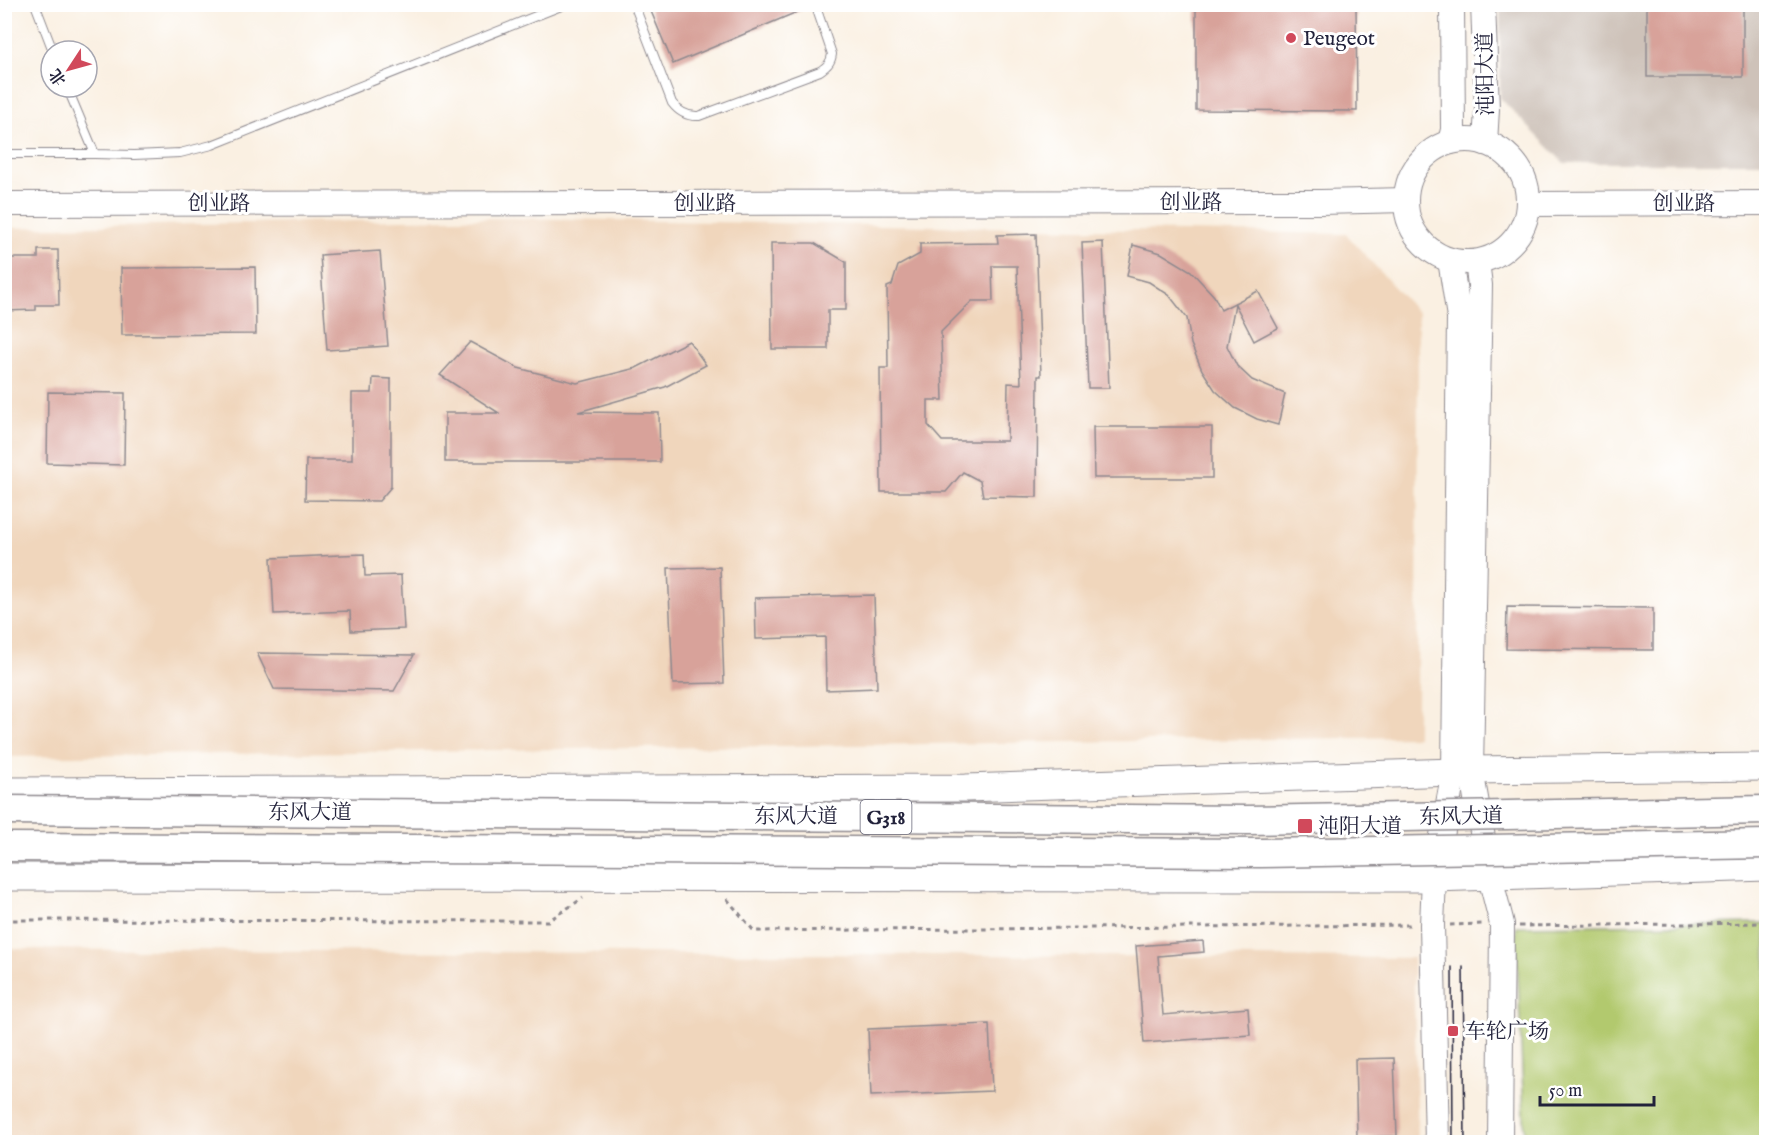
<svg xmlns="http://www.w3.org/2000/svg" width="1771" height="1147" font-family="'IM FELL English','Noto Serif SC',serif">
	<rect width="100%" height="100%" fill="#fff"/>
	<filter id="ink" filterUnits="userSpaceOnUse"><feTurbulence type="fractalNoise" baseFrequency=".0167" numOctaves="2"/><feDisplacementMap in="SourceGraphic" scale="12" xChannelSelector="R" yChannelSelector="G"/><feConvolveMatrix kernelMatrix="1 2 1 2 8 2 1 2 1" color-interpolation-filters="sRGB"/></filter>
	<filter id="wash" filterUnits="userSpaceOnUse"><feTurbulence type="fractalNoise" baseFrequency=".008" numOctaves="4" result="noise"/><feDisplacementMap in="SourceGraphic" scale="24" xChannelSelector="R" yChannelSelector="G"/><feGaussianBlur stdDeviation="1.35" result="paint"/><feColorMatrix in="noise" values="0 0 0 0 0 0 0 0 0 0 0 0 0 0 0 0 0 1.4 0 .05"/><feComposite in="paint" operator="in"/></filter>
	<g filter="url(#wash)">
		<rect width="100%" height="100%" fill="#faf0e2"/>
		<!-- built -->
		<g fill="#f0d6bc">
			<polygon points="504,218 1346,234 1418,313 1417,737 5,757 4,228"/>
			<polygon points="5,949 1413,958 1418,1142 5,1142"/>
		</g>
		<!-- industrial -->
		<polygon fill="#cec2b9" points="1500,5 1766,5 1766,163 1564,163 1500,98"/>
		<!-- green -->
		<polygon fill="#b2c96e" stroke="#6a7654" stroke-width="1.5" points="1766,923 1766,1142 1525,1142 1516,926"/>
		<g id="blocks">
			<!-- building -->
			<g fill="#d8a29a" fill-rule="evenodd">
				<polygon points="648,4 809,4 809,7 673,64"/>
				<polygon points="1196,4 1356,4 1357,111 1196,110"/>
				<rect x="1647" y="4" width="96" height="73"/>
				<path d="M 1036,234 L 1041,376 L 1038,376 L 1037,497 L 983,496 L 980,481 L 963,472 L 946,492 L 881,492 L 880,368 L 888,368 L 887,287 L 892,285 L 898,266 L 920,254 L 920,244 L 998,243 L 997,235 ZM 992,266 L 1017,266 L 1021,384 L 1008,383 L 1007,441 L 942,441 L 928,425 L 928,400 L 943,400 L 941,332 L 972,301 L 993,301 Z"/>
				<polygon points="1103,242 1109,388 1088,388 1082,243"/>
				<polygon points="771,243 814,243 846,262 846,310 828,310 828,349 772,349"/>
				<polygon points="1133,245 1161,253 1191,271 1214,296 1221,310 1258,291 1278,328 1254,341 1235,304 1227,346 1237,366 1252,380 1285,394 1278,425 1257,419 1235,408 1215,390 1202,370 1191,344 1187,318 1169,295 1149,282 1127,276"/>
				<polygon points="38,250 58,250 59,305 36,305 36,310 4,311 4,258 38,258"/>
				<polygon points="380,251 388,346 327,350 320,255"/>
				<polygon points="255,267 256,334 122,335 121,268"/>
				<polygon points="689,341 706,365 665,387 578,412 659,413 660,462 445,462 445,413 499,413 440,375 470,342 518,368 577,383 636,368"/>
				<polygon points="373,378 391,379 391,487 379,501 305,500 306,460 352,460 352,393 372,393"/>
				<polygon points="48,392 125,393 124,465 47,463"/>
				<polygon points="1093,427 1212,427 1212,478 1094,478"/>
				<polygon points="364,554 365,576 401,575 404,629 351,631 350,611 274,614 271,558"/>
				<polygon points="720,567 724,683 673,684 668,568"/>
				<polygon points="874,595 877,688 826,690 825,637 756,639 755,598"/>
				<polygon points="1507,607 1653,608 1653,650 1506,649"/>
				<polygon points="257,653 414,655 394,691 274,689"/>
				<polygon points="1203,941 1204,952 1158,956 1163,1015 1248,1008 1250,1035 1144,1043 1136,946"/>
				<polygon points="989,1024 992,1091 871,1096 868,1029"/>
				<polygon points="1394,1058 1397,1136 1357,1137 1355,1059"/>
			</g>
		</g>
	</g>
	<g filter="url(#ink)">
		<use href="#blocks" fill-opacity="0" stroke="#8e898e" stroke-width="1.5"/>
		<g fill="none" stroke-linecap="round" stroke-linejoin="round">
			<!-- service casing -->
			<g stroke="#8e898e" stroke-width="10">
				<g id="service">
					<polyline points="35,4 53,51"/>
					<path d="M 634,4 L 672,103 C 679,112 687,117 699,116 L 820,71 C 827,66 831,63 832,54 L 815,4"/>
					<polyline points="67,87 95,154 134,155 180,153 212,145 566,4"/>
					<polyline points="10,154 95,154"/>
				</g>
			</g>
			<!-- secondary casing -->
			<g stroke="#8e898e" stroke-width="26">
				<g id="secondary">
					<polyline points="1483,4 1487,109 1485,143"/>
					<circle cx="1467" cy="201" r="61"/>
					<polyline points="1450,142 1453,130 1452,4"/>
					<polyline points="4,204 1321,202 1406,200"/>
					<polyline points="1529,204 1766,203"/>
					<polyline points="1477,262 1480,285 1471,770 1490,877 1502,924 1500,1142"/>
					<polyline points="1437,1142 1432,925 1434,878 1454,772 1459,317 1450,260"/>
				</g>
			</g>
			<!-- primary casing -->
			<g stroke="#8e898e" stroke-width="29">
				<g id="primary">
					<polyline points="4,791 966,788 1454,772 1471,770 1766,767"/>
					<polyline points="4,877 1434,878 1766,867"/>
				</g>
			</g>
			<!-- path -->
			<g stroke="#8e898e" stroke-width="3" stroke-dasharray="4.5 4.5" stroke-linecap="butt">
				<polyline points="727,899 754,931 1414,925"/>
				<polyline points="4,920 548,921 583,898"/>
				<polyline points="1450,925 1483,924"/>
				<polyline points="1519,926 1766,923"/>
			</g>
			<!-- service -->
			<use href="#service" stroke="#fff" stroke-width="8"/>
			<!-- secondary -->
			<use href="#secondary" stroke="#fff" stroke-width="24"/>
			<!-- primary -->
			<use href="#primary" stroke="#fff" stroke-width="27"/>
			<!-- tram -->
			<g stroke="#22223b" stroke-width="1.5">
				<polyline points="1452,967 1453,1142"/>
				<polyline points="1463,967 1465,1142"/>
			</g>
			<!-- trunk-bridge casing -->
			<g stroke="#8e898e" stroke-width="31" stroke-linecap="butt">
				<g id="trunk-bridge">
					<polyline points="4,810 1247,820 1766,810"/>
					<polyline points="4,847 1260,853 1766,844"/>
				</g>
			</g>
			<!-- trunk-bridge -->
			<use href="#trunk-bridge" stroke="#fff" stroke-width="28"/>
		</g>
	</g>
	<!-- markers -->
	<g fill="#d1495b" stroke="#fff" stroke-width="2">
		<circle cx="1291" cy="38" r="6"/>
		<rect x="1297" y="818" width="16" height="16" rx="3"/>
		<rect x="1447" y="1025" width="12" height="12" rx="3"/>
	</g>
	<g text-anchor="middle" stroke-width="6" stroke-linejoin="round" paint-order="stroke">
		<!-- shield labels -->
		<rect fill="#fff" stroke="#646476" stroke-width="1.5" x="860.5" y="800" width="51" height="34" rx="4.5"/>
		<g font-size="20" font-weight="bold" fill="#22223b">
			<text x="886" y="824">G318</text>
		</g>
		<!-- poi labels -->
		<g font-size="21" fill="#22223b" stroke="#fff" text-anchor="start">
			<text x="1303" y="45">Peugeot</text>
			<text x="1318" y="833">沌阳大道</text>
			<text x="1465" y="1038">车轮广场</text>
		</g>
		<!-- street labels -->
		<g font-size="21" fill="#22223b" stroke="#fff">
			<text transform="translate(1485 74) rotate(-91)" y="7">沌阳大道</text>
			<text x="1191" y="209">创业路</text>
			<text x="219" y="210">创业路</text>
			<text x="705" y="210">创业路</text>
			<text x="1684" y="210">创业路</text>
			<text x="310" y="819">东风大道</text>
			<text x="796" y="823">东风大道</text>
			<text transform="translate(1461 816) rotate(-1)" y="7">东风大道</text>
		</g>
	</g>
	<!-- margin -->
	<rect width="1771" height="1147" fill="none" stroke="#fff" stroke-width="24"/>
	<!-- north arrow -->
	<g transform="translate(69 69) rotate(234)"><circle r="28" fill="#ffffff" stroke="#a7a7b1" stroke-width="1.5"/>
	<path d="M0-4.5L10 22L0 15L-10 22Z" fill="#d1495b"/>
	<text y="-9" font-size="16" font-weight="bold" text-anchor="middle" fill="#22223b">北</text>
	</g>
	<!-- scale -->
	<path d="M1540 1096v9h114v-9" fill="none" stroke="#22223b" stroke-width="3"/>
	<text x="1549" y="1096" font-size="18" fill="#22223b" stroke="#ffffff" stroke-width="4.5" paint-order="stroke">50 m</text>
</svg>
